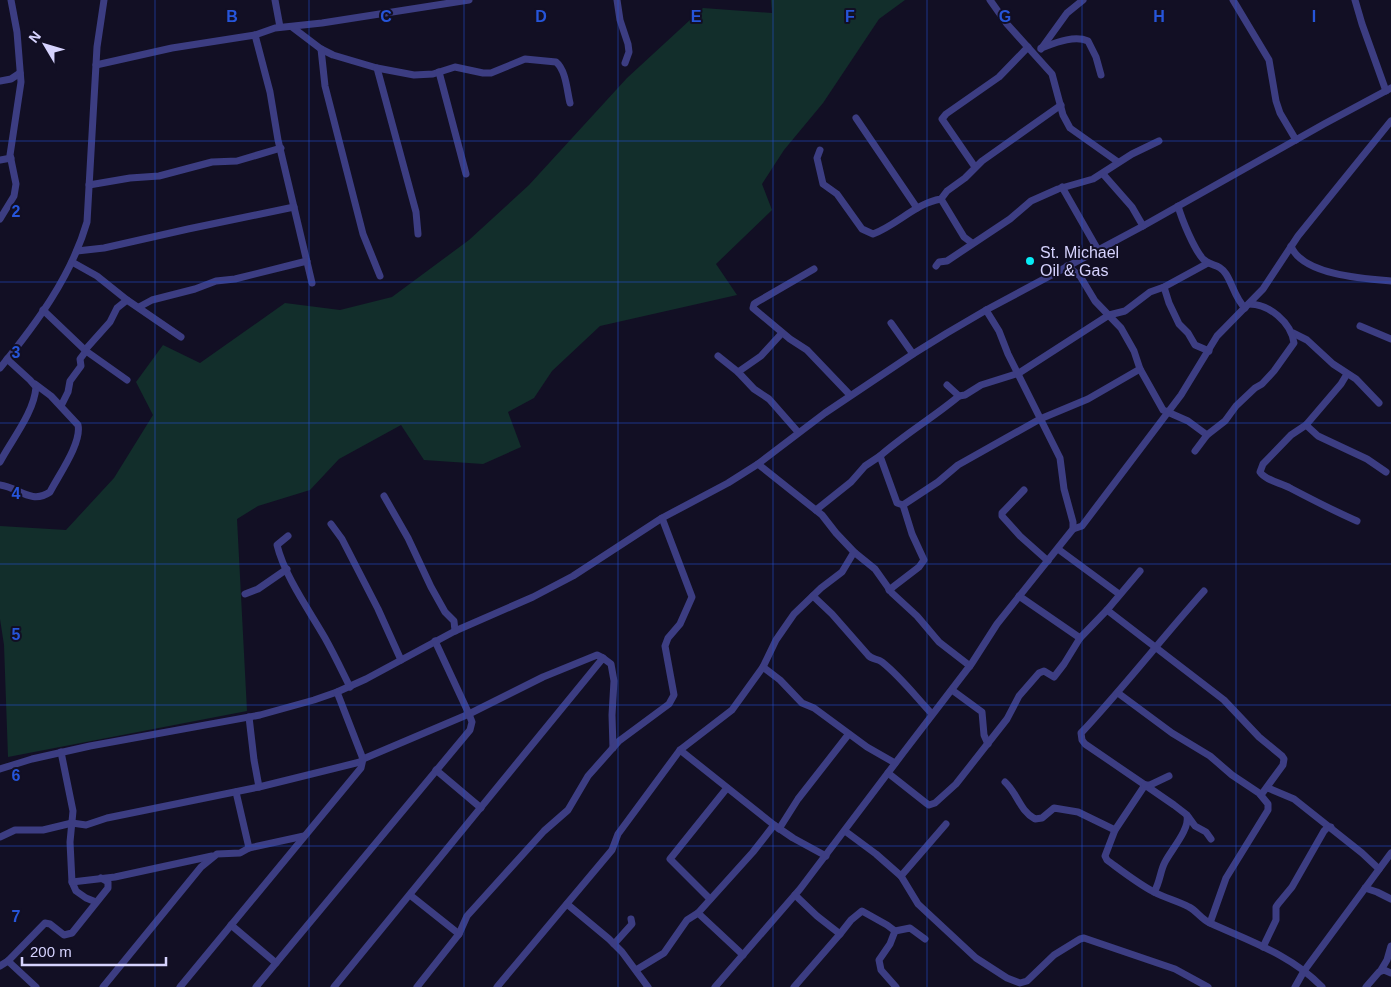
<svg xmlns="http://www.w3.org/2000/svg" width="1391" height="987" font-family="Arial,sans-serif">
	<rect width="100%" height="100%" fill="#120f24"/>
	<!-- green -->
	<polygon fill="#122e2b" points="771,0 905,0 879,19 823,103 784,150 762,184 772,210 716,264 737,295 600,326 552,371 534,398 508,412 521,447 483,464 424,460 401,425 339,459 310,490 258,506 237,519 247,711 8,757 4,645 0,619 0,526 66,530 114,478 153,415 136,382 163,345 200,363 285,303 340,310 392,297 469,240 529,185 627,78 703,8 772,13"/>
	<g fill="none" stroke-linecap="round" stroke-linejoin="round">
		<!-- minor -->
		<g stroke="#3c3d82" stroke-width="7">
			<polyline points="275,0 280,27"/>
			<polyline points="617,0 620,20 628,44 629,52 625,63"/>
			<polyline points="990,0 1007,24 1052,74 1063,115 1070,128 1118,162"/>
			<polyline points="1233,0 1269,60 1276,101 1280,113 1296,140"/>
			<polyline points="1355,0 1362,24 1386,91"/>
			<path d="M 292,27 L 321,49 L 333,55 L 377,68 L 414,75 L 433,74 L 455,67 L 483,73 L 491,73 L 525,59 L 556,62 C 566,70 567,91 570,103"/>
			<polyline points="255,35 270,92 278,140 312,283"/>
			<path d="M 1041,48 C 1055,43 1074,35 1088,41 L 1096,57 L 1101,75"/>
			<polyline points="321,49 325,86 363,234 380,276"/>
			<polyline points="1041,49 1067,13 1083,0"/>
			<polyline points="96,65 172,48 255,35 275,28 322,23 469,0"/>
			<polyline points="377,68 416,212 418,234"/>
			<polyline points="439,72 466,174"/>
			<polyline points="0,81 11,79 20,73"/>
			<polyline points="856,118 917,208"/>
			<path d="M 820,150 L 817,158 L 823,184 L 837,194 L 862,229 L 873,234 C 897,225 916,203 941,199 L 947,191 L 965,178 L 982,161 L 1061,105"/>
			<polyline points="0,160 11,158"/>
			<polyline points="975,167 942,119 946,114 999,77 1028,47"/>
			<polyline points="1103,174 1132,207 1143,226"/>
			<polyline points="89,185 130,178 159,176 212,162 237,161 281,148"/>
			<polyline points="1062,187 1098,250"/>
			<polyline points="941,199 964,237 972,243"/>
			<path d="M 1178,206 C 1182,220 1194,249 1203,259 C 1211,267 1219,263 1226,274 C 1233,285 1235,298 1245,308"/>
			<polyline points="0,219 14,196 16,184 10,155 21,82 17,32 11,0"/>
			<path d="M 1291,246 C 1302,275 1365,279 1391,281"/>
			<polyline points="77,251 104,248 188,229 294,207"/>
			<polyline points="72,262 97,276 127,300 181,337"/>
			<polyline points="936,266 939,262 947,261 1010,219 1031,201 1058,189 1093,179 1132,154 1159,141"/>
			<polyline points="1067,266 1080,276 1095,301 1121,328 1134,351 1140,369 1163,410 1188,421 1207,435"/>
			<polyline points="814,269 757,302 754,304 753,308 790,339 807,350 850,395"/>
			<polyline points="1164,287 1169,303 1179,324 1188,333 1195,345 1209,351"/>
			<polyline points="139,307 152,300 195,289 216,281 235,279 307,261"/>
			<polyline points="43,310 86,351 80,359 81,366 70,381 68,392 61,406"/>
			<polyline points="891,323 913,354"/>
			<polyline points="1360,326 1391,339"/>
			<polyline points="1293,333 1307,340 1333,364 1356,379 1379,403"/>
			<polyline points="85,350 110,322 117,308 127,300"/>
			<polyline points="86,351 127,380"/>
			<polyline points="718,356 738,372 754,389 769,399 798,432"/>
			<path d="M 0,368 C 36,324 71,277 87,222 L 97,47 L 104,0"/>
			<polyline points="738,372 761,356 782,333"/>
			<path d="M 1347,374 L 1341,384 L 1306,425 L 1291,435 L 1263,464 L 1260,472 C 1265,480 1281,483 1290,488 C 1313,500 1334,511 1357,521"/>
			<polyline points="947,385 959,396 965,395 981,385 1019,373 1109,315 1125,311 1150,292 1164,287 1208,263"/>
			<polyline points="1306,425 1318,436 1367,459 1386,472"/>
			<path d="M 1195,451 L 1207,435 L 1225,421 L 1236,406 L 1255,388 L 1262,384 L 1274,371 L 1294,343 C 1291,322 1269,304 1249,304"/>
			<path d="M 880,456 C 905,434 934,417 959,396"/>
			<path d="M 0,462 C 12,439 34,413 36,387 L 30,380 L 7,359"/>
			<polyline points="758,464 822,515 836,533 854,552 875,569 892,593 917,616 939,642 970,666"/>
			<path d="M 0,485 C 18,487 31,505 50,492 C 58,476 82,443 78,425 L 51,396 L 35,384"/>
			<polyline points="1024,490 1002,513 1002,516 1020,536 1048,561"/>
			<polyline points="384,496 408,538 431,587 445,612 454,621 455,631"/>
			<polyline points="816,510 851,482 865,466 880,456 897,503 903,505 938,482 958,465 1040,419 1088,399 1140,369"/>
			<polyline points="331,524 342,539 378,609 401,660"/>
			<polyline points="1073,529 1082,526 1181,395 1217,336 1263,289 1298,236 1391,121"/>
			<path d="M 288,536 L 277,545 C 285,577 309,610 325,638 C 334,654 342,671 350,687"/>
			<polyline points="1058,549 1119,594"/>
			<polyline points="889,590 919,567 924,560 912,534 903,505"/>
			<path d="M 1204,591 C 1162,638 1124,687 1081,733 L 1082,740 L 1085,744 L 1145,785 L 1115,830 L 1105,856 L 1107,860 C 1122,871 1137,883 1154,892 C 1165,898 1178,901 1189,907 C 1197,911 1201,919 1210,923 C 1249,941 1292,955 1322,987"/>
			<polyline points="245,594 258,589 287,569"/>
			<path d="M 813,596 L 832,614 L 868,655 C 872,660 877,658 882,662 C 901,677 916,697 932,714"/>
			<polyline points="1019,596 1080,638"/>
			<polyline points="1107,610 1224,700 1259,737 1282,756 1284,759 1283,765 1261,795"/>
			<polyline points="763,667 780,680 802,703 814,708 867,747 895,763"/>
			<polyline points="952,690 982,712 984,735 988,744"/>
			<polyline points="1118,693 1172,733 1210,756 1232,775 1259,793 1268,804 1268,810 1226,878 1210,923"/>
			<polyline points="249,717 254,760 259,787"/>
			<polyline points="680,750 774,825 793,838 826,856"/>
			<polyline points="61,752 73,811 70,842 72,882 76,891 86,898 96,902"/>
			<polyline points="0,769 32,759 90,746 260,715 314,700 337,692 366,679 455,631 533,597 573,576 662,518 728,483 758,464 825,413 913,354 947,333 988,309 1143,226 1324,124 1391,88"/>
			<polyline points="436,770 481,808"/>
			<polyline points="888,773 926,803 929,805 935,803 956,784 1007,719 1019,696 1039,673 1044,671 1054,677 1064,664 1080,638 1107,610 1140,571"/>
			<path d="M 1005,782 C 1018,794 1019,810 1035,819 L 1042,818 L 1054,808 L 1078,812 L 1115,830"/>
			<polyline points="1145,785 1174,805 1187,815 1195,826 1206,832 1211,839"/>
			<polyline points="1145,785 1150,785 1169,776"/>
			<polyline points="1268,788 1294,799 1362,853 1379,869"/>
			<polyline points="779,829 798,799 848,735"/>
			<polyline points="845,831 876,854 901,876 918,904 976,958 1007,978 1020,983 1027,981 1054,955 1080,939 1084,938 1175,969 1208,987"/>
			<polyline points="0,837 15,830 43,830 72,823 86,825 107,818 259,787 360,762 363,759 469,714 543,677 597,655 603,658"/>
			<polyline points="249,848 304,836"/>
			<polyline points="901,876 946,824"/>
			<polyline points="72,882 115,877 212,856"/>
			<polyline points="1365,888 1377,892 1391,899"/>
			<path d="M 1154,892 C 1160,883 1160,871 1165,862 C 1171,850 1190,829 1187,816"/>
			<polyline points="410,895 459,934"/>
			<polyline points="710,899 670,859 727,788"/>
			<polyline points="567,904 609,939 622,952 648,987"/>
			<polyline points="231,925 276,963"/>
			<polyline points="895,931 910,928 925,939"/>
			<polyline points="840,934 851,920 862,911 887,925 895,931 890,944 879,960 881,970 896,987"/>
			<polyline points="614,944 632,924 631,919"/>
			<polyline points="1263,947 1276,920 1276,907 1278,904 1292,887 1324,831 1327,828 1331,827"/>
			<polyline points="743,955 698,913 753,852 774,825"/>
			<polyline points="8,961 36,987"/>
			<polyline points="0,966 8,961 45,923 50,924 64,935 72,933 108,888 108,882 101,878"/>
			<polyline points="636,970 664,953 687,920 698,913"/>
			<polyline points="1381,970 1387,960 1391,946"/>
			<polyline points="103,987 201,867 217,854 240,853 249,848 236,792"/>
			<polyline points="180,987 361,768 363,759 337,692"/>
			<polyline points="256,987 470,730 472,722 469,714 435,641"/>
			<polyline points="334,987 603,658 611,664 614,681 612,715 613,748"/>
			<polyline points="417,987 459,934 467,916 544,831 568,810 588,776 619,741 669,704 674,695 665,646 668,638 680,624 692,597 662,518"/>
			<polyline points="497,987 612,850 618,834 680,750 732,710 763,667 776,640 794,614 821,588 842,572 854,552"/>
			<polyline points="715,987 800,889 903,753 972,663 997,624 1073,529 1073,522 1064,489 1060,458 1008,354 999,331 986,310"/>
			<polyline points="794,987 840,934 817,916 795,895"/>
			<polyline points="1295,987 1304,971 1391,853"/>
			<polyline points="1366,987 1379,972 1384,970 1391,973"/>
		</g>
	</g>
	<!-- grid -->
	<path fill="none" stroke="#2655da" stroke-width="1" stroke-opacity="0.55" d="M 155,0 L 155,987M 309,0 L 309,987M 464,0 L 464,987M 618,0 L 618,987M 773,0 L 773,987M 927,0 L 927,987M 1082,0 L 1082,987M 1236,0 L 1236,987M 0,141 L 1391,141M 0,282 L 1391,282M 0,423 L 1391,423M 0,564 L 1391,564M 0,705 L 1391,705M 0,846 L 1391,846"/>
	<!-- markers -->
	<circle fill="#07ecf6" stroke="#120f24" stroke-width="2" cx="1030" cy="261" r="5"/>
	<g text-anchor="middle" stroke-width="4" stroke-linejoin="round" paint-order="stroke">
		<!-- poi labels -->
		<g font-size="16" fill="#d6d3fe" stroke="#120f24" text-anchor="start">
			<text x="1040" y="258">St. Michael<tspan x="1040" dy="18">Oil &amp; Gas</tspan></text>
		</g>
	</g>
	<g font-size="16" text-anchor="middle" font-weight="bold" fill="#2655da" stroke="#120f24" stroke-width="4" stroke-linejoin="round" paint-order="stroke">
		<text x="232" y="22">B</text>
		<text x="386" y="22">C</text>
		<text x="541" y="22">D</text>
		<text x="696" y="22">E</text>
		<text x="850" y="22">F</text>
		<text x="1005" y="22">G</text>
		<text x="1159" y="22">H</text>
		<text x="1314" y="22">I</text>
		<text x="16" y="217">2</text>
		<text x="16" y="358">3</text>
		<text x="16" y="499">4</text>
		<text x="16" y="640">5</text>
		<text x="16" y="781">6</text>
		<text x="16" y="922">7</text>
	</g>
	<!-- north arrow -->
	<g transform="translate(45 45) rotate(308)" stroke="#120f24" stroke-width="4" paint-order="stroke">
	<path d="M0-4L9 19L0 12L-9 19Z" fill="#d6d3fe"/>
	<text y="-8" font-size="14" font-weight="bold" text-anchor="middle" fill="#d6d3fe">N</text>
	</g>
	<!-- scale -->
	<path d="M22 957v8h144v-8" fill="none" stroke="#d6d3fe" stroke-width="2.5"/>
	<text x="30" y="957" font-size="15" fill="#d6d3fe" stroke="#120f24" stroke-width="4" paint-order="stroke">200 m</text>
</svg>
